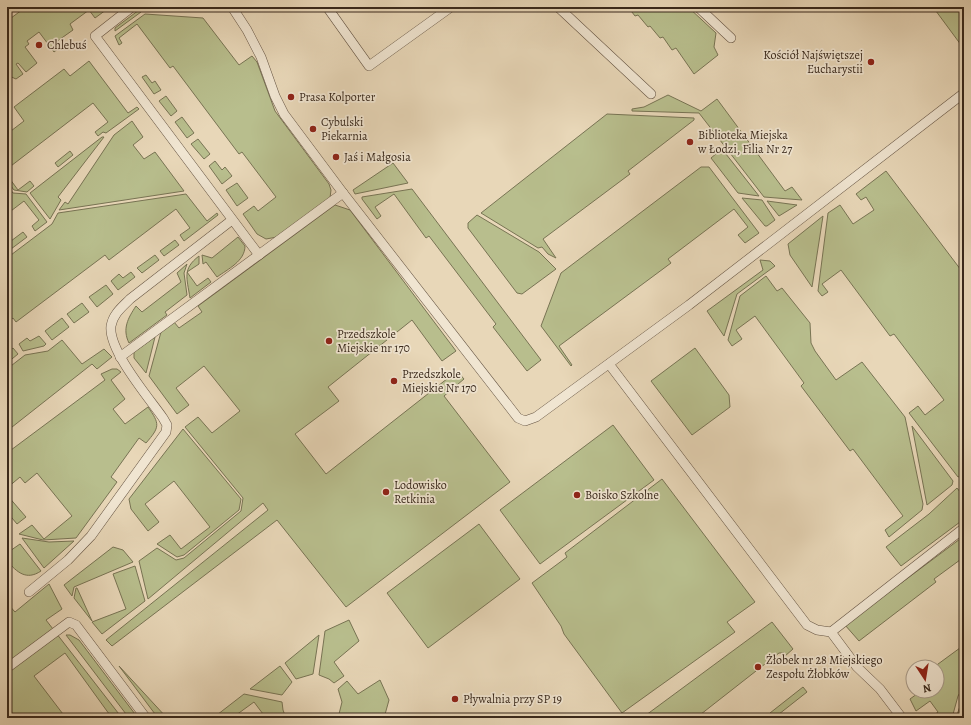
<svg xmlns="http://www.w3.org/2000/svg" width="971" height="725" font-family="Alegreya,serif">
	<rect width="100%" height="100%" fill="#e8d7b8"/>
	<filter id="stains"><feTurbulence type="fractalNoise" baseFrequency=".005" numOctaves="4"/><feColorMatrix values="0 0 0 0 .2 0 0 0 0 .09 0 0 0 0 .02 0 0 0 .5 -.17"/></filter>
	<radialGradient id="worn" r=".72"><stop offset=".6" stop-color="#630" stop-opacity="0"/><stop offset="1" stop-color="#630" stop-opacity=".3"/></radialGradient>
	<!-- green -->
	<g fill="#b8be8d" stroke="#787454">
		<polygon points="26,7 101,7 103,9 110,7 95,18 89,10 70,24 73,30 56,42 59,48 54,52 39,32 27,41 29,44 25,47 37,63 26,72 18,63 16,64 23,74 16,79 7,75 7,21"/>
		<polygon points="145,7 206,7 207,9 204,10 147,9"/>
		<polygon points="628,7 688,7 716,33 714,47 718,55 694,74 676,48 672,50 663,37 660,38 650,26 648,27 638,15 635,16"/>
		<polygon points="933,7 964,7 964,49"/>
		<polygon points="139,10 141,12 115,31 115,28"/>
		<polygon points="145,14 203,18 239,65 252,56 257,62 275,111 329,184 331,190 330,198 277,237 266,239 257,234 243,214 254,206 258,211 276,197 242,152 239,154 173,66 170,68 137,24 119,38 122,43 119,45 115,36"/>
		<polygon points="89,61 128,113 137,107 139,109 106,133 103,132 98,136 95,132 108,122 93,103 7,169 7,134 24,121 14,107 64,69 70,76"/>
		<polygon points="146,75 152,83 155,81 161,90 154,94 142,77"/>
		<polygon points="668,95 701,111 717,99 785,191 792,187 802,200 764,197 699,113 632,111 632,109 644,107"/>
		<polygon points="166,96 177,111 171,116 159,101"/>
		<polygon points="607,114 694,118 694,120 628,171 630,174 543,239 556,258 548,254 542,247 538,248 481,213"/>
		<polygon points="182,117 194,133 187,138 175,122"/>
		<polygon points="132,121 143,137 133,145 144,159 155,152 184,191 59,210 65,202 68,204 114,135"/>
		<polygon points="102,137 104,137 58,197 61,200 50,219 30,193"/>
		<polygon points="198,139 210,154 204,159 191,144"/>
		<polygon points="722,149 759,196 738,193 711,158"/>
		<polygon points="70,151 73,155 58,167 55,163"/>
		<polygon points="215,161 222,170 225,167 232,176 222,184 209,166"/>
		<polygon points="393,163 408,183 355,194 353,190"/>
		<polygon points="701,167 709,167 759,233 745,243 738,235 748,227 734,209 668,259 671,263 559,346 572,365 571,366 541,326 561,273"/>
		<polygon points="886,171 964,274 964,475 958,477 909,413 918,406 925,415 944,400 894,334 890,336 841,270 822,284 828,292 822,296 818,291 828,213 840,205 853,224 874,210 866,197 861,200 856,194"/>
		<polygon points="7,175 18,190 30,181 34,186 27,192 14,190 7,181"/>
		<polygon points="237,183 248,198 237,206 226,190"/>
		<polygon points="7,185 13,193 26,194 47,222 35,231 32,226 39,220 24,201 7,214"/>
		<polygon points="412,189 541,360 527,371 493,327 496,324 429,236 426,238 394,194 375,207 381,216 377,219 362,199 362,197"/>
		<polygon points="186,194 207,221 217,213 218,215 184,241 180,235 190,228 176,209 109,260 105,255 16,322 13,318 7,323 7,258 52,224 58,213"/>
		<polygon points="742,198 762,200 775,220 767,226 765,226"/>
		<polygon points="767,201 797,205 779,216"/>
		<polygon points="335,205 350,210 456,351 442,361 412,320 328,387 339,401 295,434 326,474 457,371 464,379 444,396 510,482 346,607 277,520 112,646 106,640 268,510 263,503 148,599 139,561 157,548 176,560 184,558 241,511 243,498 185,427 198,417 212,433 240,411 204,366 176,388 189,405 177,414 149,376 161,332 174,322 179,328 202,312 198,306"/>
		<polygon points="477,215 539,252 556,269 522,294 517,293 468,228 468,223"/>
		<polygon points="823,216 812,287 790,255 788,244"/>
		<polygon points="23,232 27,237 11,249 7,244"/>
		<path d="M 238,237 L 245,246 C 245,261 228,269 217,277 L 206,262 L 203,264 L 202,255 L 212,258 Z"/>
		<polygon points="175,240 179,245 164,256 160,251"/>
		<polygon points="155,255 159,260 142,273 137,268"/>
		<path d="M 199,256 L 199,264 L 187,272 L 197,286 L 208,278 L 211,282 L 190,298 C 187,278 182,269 199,256 Z"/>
		<polygon points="760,260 770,261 775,266 737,294 724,336 707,311 763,270"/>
		<path d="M 187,264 L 184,273 L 187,295 L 165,312 L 167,315 L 129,343 C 122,329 128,318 136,306 L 142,312 L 181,282 L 177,273 Z"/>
		<polygon points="131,272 135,277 118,290 111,281 119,274 123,278"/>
		<polygon points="766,276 777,291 782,288 810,323 811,343 815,351 836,380 862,362 905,417 923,504 922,510 889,537 885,530 903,516 853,449 850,451 801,386 804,383 755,316 736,330 742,339 732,346 728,340 740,296"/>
		<polygon points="106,285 113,294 97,307 89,297"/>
		<polygon points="82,303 89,312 74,323 67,314"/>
		<polygon points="62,318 69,327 52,340 45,331"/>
		<polygon points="39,336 46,344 44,346 23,351 19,344 27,338 30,341"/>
		<polygon points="155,337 146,373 134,358 134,352"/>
		<polygon points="62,340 82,364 104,349 112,357 97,369 92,364 7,431 7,369 25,355 48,351"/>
		<polygon points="13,348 18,354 7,363 7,353"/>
		<polygon points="695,348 729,395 730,407 692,435 651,381"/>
		<path d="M 112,369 L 117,369 L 121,372 L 111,380 L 125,399 L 113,409 L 125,424 L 148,407 C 160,424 160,427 146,443 L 139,438 L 111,477 L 117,482 L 76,538 L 43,540 L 19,534 L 32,525 L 44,539 L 72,516 L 37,473 L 25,483 L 20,477 L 7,488 L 7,453 L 105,380 L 101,374 Z"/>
		<polygon points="613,425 654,480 540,564 500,510"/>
		<polygon points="912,426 953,481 952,485 927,505"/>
		<polygon points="183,429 241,499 239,510 184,555 177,557 157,544 170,535 181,549 210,527 174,481 145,504 159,522 148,531 131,509 129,499"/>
		<polygon points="662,479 755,602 727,622 735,632 622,713 564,634 561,626 532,583 567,557 565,553"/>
		<polygon points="957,488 964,497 964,519 901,566 886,547 929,514"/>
		<polygon points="7,495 26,517 17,524 7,512"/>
		<polygon points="479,524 520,579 428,648 387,593"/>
		<polygon points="964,536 964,557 934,579 936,582 859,641 845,625"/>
		<polygon points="22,538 49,542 74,541 44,568"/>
		<path d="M 20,544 L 41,571 C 26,581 17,572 7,561 L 7,553 Z"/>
		<polygon points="113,547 123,550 133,562 74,587 72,596 64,585"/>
		<polygon points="135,566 145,601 102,634 92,622 126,609 113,574"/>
		<polygon points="49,584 62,609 46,620 122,718 112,718 65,653 34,676 66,718 7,718 7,603 15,612"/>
		<polygon points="76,588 77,588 92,621 74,598"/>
		<polygon points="349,620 359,641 334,662 344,676 334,683 329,679 319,675 325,631"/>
		<polygon points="772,622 793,649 785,656 784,653 779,653 696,718 642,718"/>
		<polygon points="66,635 70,635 79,640 138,718 129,718"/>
		<polygon points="319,635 313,674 296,679 285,663"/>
		<polygon points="964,645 964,686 958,696 952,718 930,718 938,712 930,701 916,711 910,699 921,691 937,691 937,667 934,667"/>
		<polygon points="119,666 167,718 158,718"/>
		<polygon points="280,666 292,682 282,695 250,689"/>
		<polygon points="380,680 389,700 384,718 338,718 342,702 338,689 347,681 358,694"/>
		<polygon points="803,687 807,692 774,718 770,713"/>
		<polygon points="244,694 282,702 283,710 286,718 266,718 254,702 232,718 213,718"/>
		<polygon points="964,694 964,718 956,718"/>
	</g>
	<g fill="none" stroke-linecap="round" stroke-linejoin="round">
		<!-- lane casing -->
		<g stroke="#655443" stroke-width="10">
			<g id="lane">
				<polyline points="132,7 95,36 259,255"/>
				<polyline points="232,7 247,30 261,57 275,96 284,114 343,193 518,418 525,421 536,417 689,305 964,93"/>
				<polyline points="327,7 369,66 451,7"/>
				<polyline points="558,7 651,94"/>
				<polyline points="698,7 731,38"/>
				<polyline points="120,357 343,193"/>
				<polyline points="609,364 807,625 817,630 831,632 857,667 880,689 902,718"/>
				<path d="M 29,592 L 68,560 L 91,536 L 166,432 L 167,425 L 163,418 C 149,398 108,350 111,326 C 113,314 122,307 130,299 L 232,220"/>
				<polyline points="831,632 964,528"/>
				<polyline points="7,668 69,622 76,625 146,718"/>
			</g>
		</g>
		<!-- lane -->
		<use href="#lane" stroke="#f0e5d1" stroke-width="9"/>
	</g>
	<!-- markers -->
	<g fill="#8f2418" stroke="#f0e5d1" stroke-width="1.5">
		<circle cx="39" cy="45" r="4"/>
		<circle cx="871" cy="62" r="4"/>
		<circle cx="291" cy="97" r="4"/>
		<circle cx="313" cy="129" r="4"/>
		<circle cx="690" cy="142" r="4"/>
		<circle cx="336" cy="157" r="4"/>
		<circle cx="329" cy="341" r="4"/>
		<circle cx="394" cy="381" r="4"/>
		<circle cx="386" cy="492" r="4"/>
		<circle cx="577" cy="495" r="4"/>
		<circle cx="758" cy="667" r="4"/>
		<circle cx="455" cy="699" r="4"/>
	</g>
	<g text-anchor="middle" stroke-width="3.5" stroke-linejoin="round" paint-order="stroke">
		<!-- poi labels -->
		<g font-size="12" fill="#39291c" stroke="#f0e5d1" text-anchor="start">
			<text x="47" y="49">Chlebuś</text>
			<text x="863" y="59" text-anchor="end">Kościół Najświętszej<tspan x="863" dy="14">Eucharystii</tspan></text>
			<text x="299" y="101">Prasa Kolporter</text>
			<text x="321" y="126">Cybulski<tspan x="321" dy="14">Piekarnia</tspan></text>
			<text x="698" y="139">Biblioteka Miejska<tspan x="698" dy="14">w Łodzi, Filia Nr 27</tspan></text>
			<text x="344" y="161">Jaś i Małgosia</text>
			<text x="337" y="338">Przedszkole<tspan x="337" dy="14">Miejskie nr 170</tspan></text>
			<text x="402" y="378">Przedszkole<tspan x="402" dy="14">Miejskie Nr 170</tspan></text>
			<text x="394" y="489">Lodowisko<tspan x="394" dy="14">Retkinia</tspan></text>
			<text x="585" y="499">Boisko Szkolne</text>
			<text x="766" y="664">Żłobek nr 28 Miejskiego<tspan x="766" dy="14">Zespołu Żłobków</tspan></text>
			<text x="463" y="703">Pływalnia przy SP 19</text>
		</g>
	</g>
	<!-- margin -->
	<rect width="971" height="725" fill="none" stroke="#e8d7b8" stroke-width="24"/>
	<rect x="8" y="8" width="955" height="709" fill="none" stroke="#39291c" stroke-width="2"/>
	<rect x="12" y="12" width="947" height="701" fill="none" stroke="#39291c"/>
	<!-- north arrow -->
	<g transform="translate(925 679) rotate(168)"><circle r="19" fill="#f0e5d1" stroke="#a79a89"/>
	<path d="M0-3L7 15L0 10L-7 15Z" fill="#8f2418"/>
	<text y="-6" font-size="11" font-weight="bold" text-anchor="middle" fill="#39291c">N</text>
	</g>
	<rect width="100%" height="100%" filter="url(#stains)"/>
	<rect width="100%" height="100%" fill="url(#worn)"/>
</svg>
